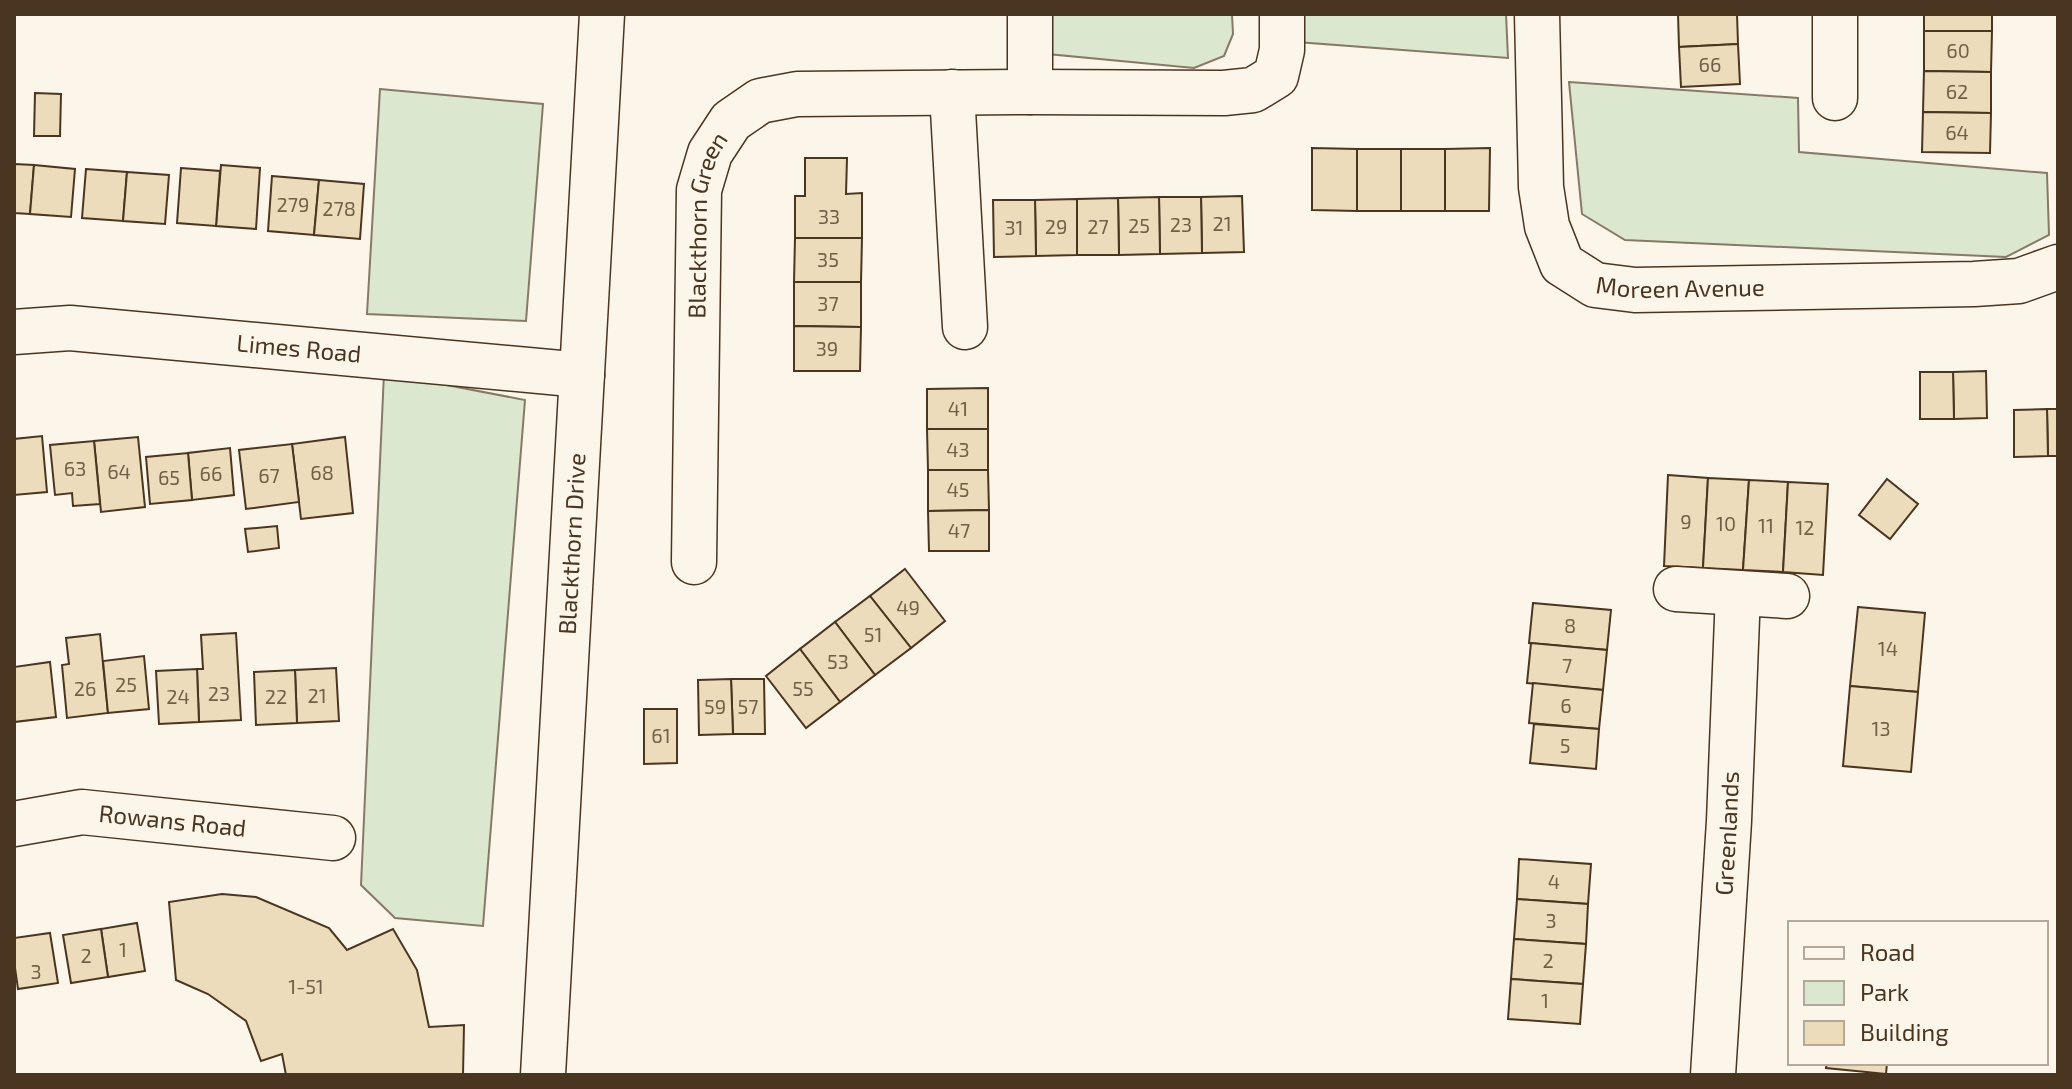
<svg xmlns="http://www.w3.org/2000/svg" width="2072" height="1089" font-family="'Exo 2',sans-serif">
	<rect width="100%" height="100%" fill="#fbf6e9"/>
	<!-- green -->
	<g fill="#dce7d0" stroke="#887966" stroke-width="2">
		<polygon points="1036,14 1232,14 1233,34 1224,56 1194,68 1037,53"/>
		<polygon points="1298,14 1506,14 1508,58 1297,42"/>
		<polygon points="1569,82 1798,98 1799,152 2047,173 2049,235 2006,257 1625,240 1582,214"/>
		<polygon points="380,89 543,104 526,321 367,314"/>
		<polygon points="384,373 525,400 483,926 395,918 361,885"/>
	</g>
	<!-- building -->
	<g fill="#ecdcbc" stroke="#4a3520" stroke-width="2">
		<polygon points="1678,14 1737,14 1738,44 1679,47"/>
		<rect x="1924" y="14" width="68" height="17"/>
		<polygon points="1924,31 1992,31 1991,72 1924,71"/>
		<polygon points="1738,44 1740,84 1681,87 1679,47"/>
		<polygon points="1924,71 1991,72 1991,113 1923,112"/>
		<polygon points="35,93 61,94 60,136 34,136"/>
		<polygon points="1923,112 1991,113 1990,153 1922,152"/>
		<polygon points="1312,148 1357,149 1357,211 1312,210"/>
		<polygon points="1490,148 1489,211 1445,211 1445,149"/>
		<rect x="1357" y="149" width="44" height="62"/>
		<rect x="1401" y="149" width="44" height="62"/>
		<polygon points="805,158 847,158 846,194 862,193 862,238 795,238 795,196 805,196"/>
		<polygon points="14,164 34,165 30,214 14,213"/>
		<polygon points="34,165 75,169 71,217 30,214"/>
		<polygon points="221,165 260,168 256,229 216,226"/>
		<polygon points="181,168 220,171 216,226 177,223"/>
		<polygon points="86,169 127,172 123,221 82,218"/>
		<polygon points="127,172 169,175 165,224 123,221"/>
		<polygon points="272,176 319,180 314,235 268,231"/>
		<polygon points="319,180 364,184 360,239 314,235"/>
		<polygon points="1242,196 1244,252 1202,253 1201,197"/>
		<polygon points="1159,197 1201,197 1202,253 1160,254"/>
		<polygon points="1159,197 1160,254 1119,255 1118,198"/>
		<polygon points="1118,198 1119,255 1077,255 1077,199"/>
		<polygon points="1077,199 1077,255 1036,256 1035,200"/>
		<polygon points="993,200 1035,200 1036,256 994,257"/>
		<polygon points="795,238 862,238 861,282 794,282"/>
		<polygon points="794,282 861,282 861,327 794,326"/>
		<polygon points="794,326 861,327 860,371 794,371"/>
		<polygon points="1986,371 1987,418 1954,419 1953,372"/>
		<polygon points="1920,372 1953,372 1954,419 1920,419"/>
		<polygon points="988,388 988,429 927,429 927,389"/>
		<polygon points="2047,409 2058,409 2058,456 2048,456"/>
		<polygon points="2047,409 2048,456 2014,457 2014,410"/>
		<polygon points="927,429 988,429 988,470 928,470"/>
		<polygon points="42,436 47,492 14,495 14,439"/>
		<polygon points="138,437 145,507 101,512 94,441"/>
		<polygon points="345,437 353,513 301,519 292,444"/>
		<polygon points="94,441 100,504 73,506 72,493 55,495 50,445"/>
		<polygon points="292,444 299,502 246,509 239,450"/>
		<polygon points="230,448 234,495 192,500 188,453"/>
		<polygon points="188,453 192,500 150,504 146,457"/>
		<polygon points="928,470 988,470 989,510 928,511"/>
		<polygon points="1668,475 1708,478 1703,568 1664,566"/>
		<polygon points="1708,478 1749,480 1743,570 1703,568"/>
		<polygon points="1887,479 1918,504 1890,539 1859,515"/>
		<polygon points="1749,480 1788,482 1783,572 1743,570"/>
		<polygon points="1788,482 1828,484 1823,575 1783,572"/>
		<polygon points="989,510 989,551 929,551 928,511"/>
		<polygon points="277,526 279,548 248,552 245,529"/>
		<polygon points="905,569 945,621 911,648 870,596"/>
		<polygon points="870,596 911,648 875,675 835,622"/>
		<polygon points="1533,603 1611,610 1607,650 1529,643"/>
		<polygon points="1858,607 1925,613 1918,692 1850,686"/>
		<polygon points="835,622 875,675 840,702 800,649"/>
		<polygon points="236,633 241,720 199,722 197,669 203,669 201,635"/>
		<polygon points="100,634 108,713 67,718 62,665 69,664 66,638"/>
		<polygon points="1531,643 1607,650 1603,690 1527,683"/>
		<polygon points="800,649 840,702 806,728 766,676"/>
		<polygon points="144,656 149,709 108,713 103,661"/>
		<polygon points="50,662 56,717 14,722 14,667"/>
		<polygon points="336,668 339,721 297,723 295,670"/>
		<polygon points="197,669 199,722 159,724 156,671"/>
		<polygon points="295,670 297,723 256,725 254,672"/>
		<polygon points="731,679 764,679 765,734 733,734"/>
		<polygon points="731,679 733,734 699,735 698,680"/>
		<polygon points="1533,683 1603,690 1599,729 1529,723"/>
		<polygon points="1850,686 1918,692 1911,772 1843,766"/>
		<polygon points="644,709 677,709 677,763 644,764"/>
		<polygon points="1534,724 1599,729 1596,769 1530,763"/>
		<polygon points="1519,859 1591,864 1588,904 1517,899"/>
		<polygon points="222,894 256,897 329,928 347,950 393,929 417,970 429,1027 464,1025 463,1075 286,1075 282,1054 261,1061 246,1021 208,994 176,980 169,902"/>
		<polygon points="1517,899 1588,904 1586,944 1514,939"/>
		<polygon points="137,923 145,971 108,977 101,929"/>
		<polygon points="101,929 108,977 71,983 63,935"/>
		<polygon points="50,933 58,983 18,989 14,961 14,938"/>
		<polygon points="1514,939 1586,944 1583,984 1511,979"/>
		<polygon points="1511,979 1583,984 1580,1024 1508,1019"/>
		<polygon points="1827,1063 1887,1063 1886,1074 1826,1068"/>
	</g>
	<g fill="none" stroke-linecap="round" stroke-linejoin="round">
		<!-- minor casing -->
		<g stroke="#4a3520" stroke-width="47">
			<g id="minor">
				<polyline points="1030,14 1030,92"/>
				<path id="s1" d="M 1537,14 L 1541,187 L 1547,226 L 1562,264 L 1595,285 L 1635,290 L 1974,284 L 2019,281 L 2058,267"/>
				<polyline points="1835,14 1835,98"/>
				<polyline points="952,92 965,327"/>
				<path id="s2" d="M 14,332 L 70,328 L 582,375"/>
				<path id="s3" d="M 694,562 L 699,190 L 710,153 L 731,121 L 760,101 L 797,94 L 1030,92 L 1224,93 L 1253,90 L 1276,76 L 1282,50 L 1282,14"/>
				<polyline points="1676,589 1787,596"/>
				<path id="s4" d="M 14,824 L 82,812 L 333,838"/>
				<path id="s5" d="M 543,1075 L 602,14"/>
				<path id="s6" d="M 1713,1075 L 1729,821 L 1738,593"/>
			</g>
		</g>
		<!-- minor -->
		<use href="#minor" stroke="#fbf6e9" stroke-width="44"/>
	</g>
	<g text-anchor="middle" stroke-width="6" stroke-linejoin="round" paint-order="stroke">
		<!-- number labels -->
		<g font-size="20" fill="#725f47">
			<text x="1958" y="58">60</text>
			<text x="1710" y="72">66</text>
			<text x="1957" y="99">62</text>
			<text x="1957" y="140">64</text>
			<text x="293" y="212">279</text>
			<text x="339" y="216">278</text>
			<text x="829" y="224">33</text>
			<text x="1222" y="231">21</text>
			<text x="1181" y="232">23</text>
			<text x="1139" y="233">25</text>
			<text x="1056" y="234">29</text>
			<text x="1098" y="234">27</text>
			<text x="1014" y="235">31</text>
			<text x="828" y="267">35</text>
			<text x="828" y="311">37</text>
			<text x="827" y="356">39</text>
			<text x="958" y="416">41</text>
			<text x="958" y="457">43</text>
			<text x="75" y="476">63</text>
			<text x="119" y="479">64</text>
			<text x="322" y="480">68</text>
			<text x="211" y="481">66</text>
			<text x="269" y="483">67</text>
			<text x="169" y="485">65</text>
			<text x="958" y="497">45</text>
			<text x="1686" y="529">9</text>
			<text x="1726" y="531">10</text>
			<text x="1766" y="533">11</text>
			<text x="1805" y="535">12</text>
			<text x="959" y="538">47</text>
			<text x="908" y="615">49</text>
			<text x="1570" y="633">8</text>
			<text x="873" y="642">51</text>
			<text x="1888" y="656">14</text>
			<text x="838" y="669">53</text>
			<text x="1567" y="673">7</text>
			<text x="126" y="692">25</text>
			<text x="85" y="696">26</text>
			<text x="803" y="696">55</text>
			<text x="219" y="701">23</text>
			<text x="317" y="703">21</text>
			<text x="178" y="704">24</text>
			<text x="276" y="704">22</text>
			<text x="1566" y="713">6</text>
			<text x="715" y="714">59</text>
			<text x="748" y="714">57</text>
			<text x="1881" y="736">13</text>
			<text x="661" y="743">61</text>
			<text x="1565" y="753">5</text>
			<text x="1554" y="889">4</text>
			<text x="1551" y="928">3</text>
			<text x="123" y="957">1</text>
			<text x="86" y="963">2</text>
			<text x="1548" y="968">2</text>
			<text x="36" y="979">3</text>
			<text x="306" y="994">1-51</text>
			<text x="1545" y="1008">1</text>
		</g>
		<!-- street labels -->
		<g font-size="24" fill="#4a3520" stroke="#fbf6e9">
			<text dy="8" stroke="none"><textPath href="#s3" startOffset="338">Blackthorn Green</textPath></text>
			<text dy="8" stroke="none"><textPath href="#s1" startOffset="378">Moreen Avenue</textPath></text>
			<text dy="8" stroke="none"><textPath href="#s2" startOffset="286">Limes Road</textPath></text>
			<text dy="8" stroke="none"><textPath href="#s5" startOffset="532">Blackthorn Drive</textPath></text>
			<text dy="8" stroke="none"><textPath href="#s4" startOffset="160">Rowans Road</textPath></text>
			<text dy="8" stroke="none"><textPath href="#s6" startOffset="242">Greenlands</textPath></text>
		</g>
	</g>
	<!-- border -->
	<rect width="2072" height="1089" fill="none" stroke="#4a3520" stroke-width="32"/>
	<!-- legend -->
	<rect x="1788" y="921" width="260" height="144" fill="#fbf6e9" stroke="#b4a999" stroke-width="2"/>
	<rect x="1804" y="947" width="40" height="12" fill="#fbf6e9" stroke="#b4a999" stroke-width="2"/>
	<text x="1860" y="961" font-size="24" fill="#4a3520">Road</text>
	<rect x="1804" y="981" width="40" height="24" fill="#dce7d0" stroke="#b4a999" stroke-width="2"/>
	<text x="1860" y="1001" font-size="24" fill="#4a3520">Park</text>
	<rect x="1804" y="1021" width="40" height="24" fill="#ecdcbc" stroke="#b4a999" stroke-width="2"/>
	<text x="1860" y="1041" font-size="24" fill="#4a3520">Building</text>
</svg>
